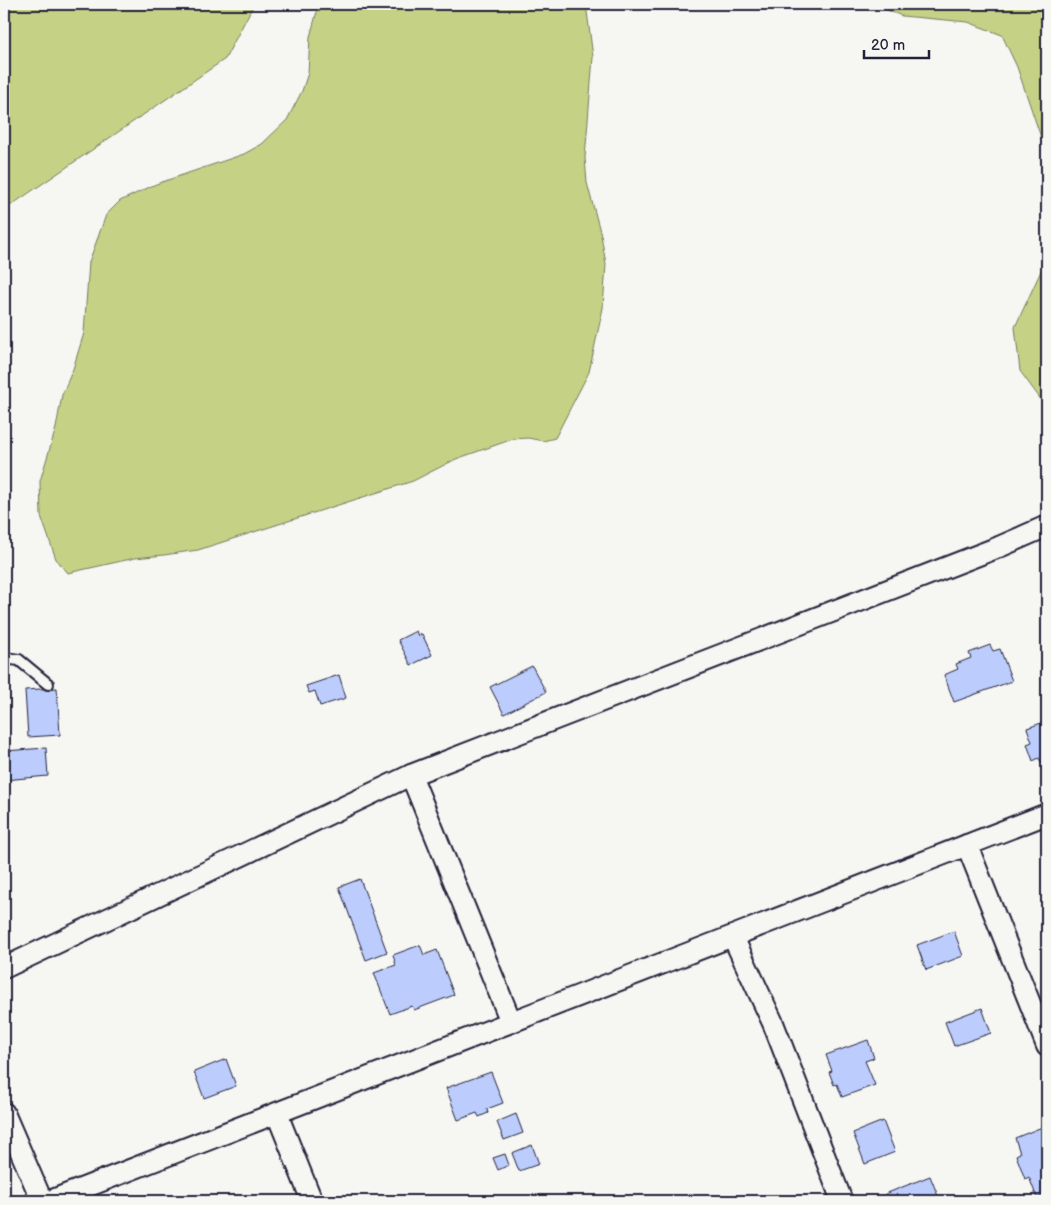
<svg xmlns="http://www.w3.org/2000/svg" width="1051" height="1205" font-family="'Balsamiq Sans',sans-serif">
	<rect width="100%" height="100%" fill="#f6f6f2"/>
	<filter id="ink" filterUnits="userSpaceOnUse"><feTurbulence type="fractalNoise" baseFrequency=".02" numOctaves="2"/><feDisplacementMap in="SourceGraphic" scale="10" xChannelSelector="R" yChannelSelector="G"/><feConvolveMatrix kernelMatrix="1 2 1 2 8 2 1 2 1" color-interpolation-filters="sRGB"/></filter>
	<g filter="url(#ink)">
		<!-- green -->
		<g fill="#c5d285" stroke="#747a60">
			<polygon points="4,4 254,4 225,59 4,210"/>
			<polygon points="319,4 586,4 593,57 585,158 587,183 601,235 606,264 603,308 589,372 555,438 543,441 528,438 513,439 456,459 413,481 198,550 164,555 135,558 68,573 56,559 41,516 40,481 56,428 62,395 73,369 84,333 89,262 106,215 120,201 156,184 244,154 262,144 287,120 302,91 308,73 310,37"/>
			<polygon points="872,4 1047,4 1047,155 1017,67 1002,35 968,22 902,16"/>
			<polygon points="1047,258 1047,402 1042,401 1020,371 1015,327"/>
		</g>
		<!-- building -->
		<g fill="#bccdfd" stroke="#22223b">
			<polygon points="416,631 418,636 422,634 432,655 411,665 398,640"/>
			<polygon points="990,645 993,651 1000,649 1012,681 954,702 944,675 958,669 956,664 971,658 969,653"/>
			<polygon points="532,666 546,692 504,714 490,687"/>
			<polygon points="339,675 346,698 320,706 315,691 309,693 306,686"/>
			<polygon points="57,688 60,735 28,737 25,690"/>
			<polygon points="1047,721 1047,762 1042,764 1039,758 1033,761 1027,744 1032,742 1027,728"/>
			<polygon points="46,748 48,776 4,780 4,751"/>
			<polygon points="360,879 387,952 366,960 339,887"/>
			<polygon points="954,931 963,956 926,970 917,945"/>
			<polygon points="420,945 424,955 437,950 454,995 414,1010 412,1006 390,1014 374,973 396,965 393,955"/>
			<polygon points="982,1008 991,1033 954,1046 945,1022"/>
			<polygon points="868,1040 874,1058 865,1061 875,1085 842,1097 837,1084 834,1085 829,1072 832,1071 826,1055"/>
			<polygon points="226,1059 236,1086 204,1098 194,1072"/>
			<polygon points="491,1072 503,1103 487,1109 488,1113 479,1117 477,1113 458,1120 446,1088"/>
			<polygon points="516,1114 523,1133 504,1140 497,1122"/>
			<polygon points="883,1121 895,1152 865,1164 853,1133"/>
			<polygon points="1047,1125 1047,1194 1037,1198 1029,1177 1025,1179 1016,1155 1020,1153 1015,1138"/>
			<polygon points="532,1145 539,1164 519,1171 512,1153"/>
			<polygon points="505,1154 509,1165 498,1170 493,1158"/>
			<polygon points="930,1176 938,1196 932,1198 933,1201 888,1201 885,1194"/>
		</g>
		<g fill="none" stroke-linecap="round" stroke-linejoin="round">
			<!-- service casing -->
			<g stroke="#22223b" stroke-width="14">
				<polyline id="service" points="4,658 19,660 48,684"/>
			</g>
			<!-- minor casing -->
			<g stroke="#22223b" stroke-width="24">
				<g id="minor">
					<polyline points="411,775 511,1022"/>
					<polyline points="967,845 1047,1046"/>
					<polyline points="733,937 773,1023 842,1201"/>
					<polyline points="4,968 411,775 999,547 1047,526"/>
					<polyline points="4,1113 42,1201"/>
					<polyline points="277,1114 312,1201"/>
					<polyline points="50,1201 1047,814"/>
				</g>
			</g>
			<!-- service -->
			<use href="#service" stroke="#f6f6f2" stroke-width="10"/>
			<!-- minor -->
			<use href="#minor" stroke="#f6f6f2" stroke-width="20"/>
		</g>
	</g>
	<!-- margin -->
	<rect width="1051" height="1205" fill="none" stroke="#f6f6f2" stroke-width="20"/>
	<rect x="10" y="10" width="1031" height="1185" fill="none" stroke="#22223b" stroke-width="2" filter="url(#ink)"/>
	<!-- scale -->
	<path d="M864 50v8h65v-8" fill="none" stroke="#22223b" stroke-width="2.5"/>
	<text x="871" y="50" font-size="15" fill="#22223b" stroke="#f6f6f2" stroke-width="4" paint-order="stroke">20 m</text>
</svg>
